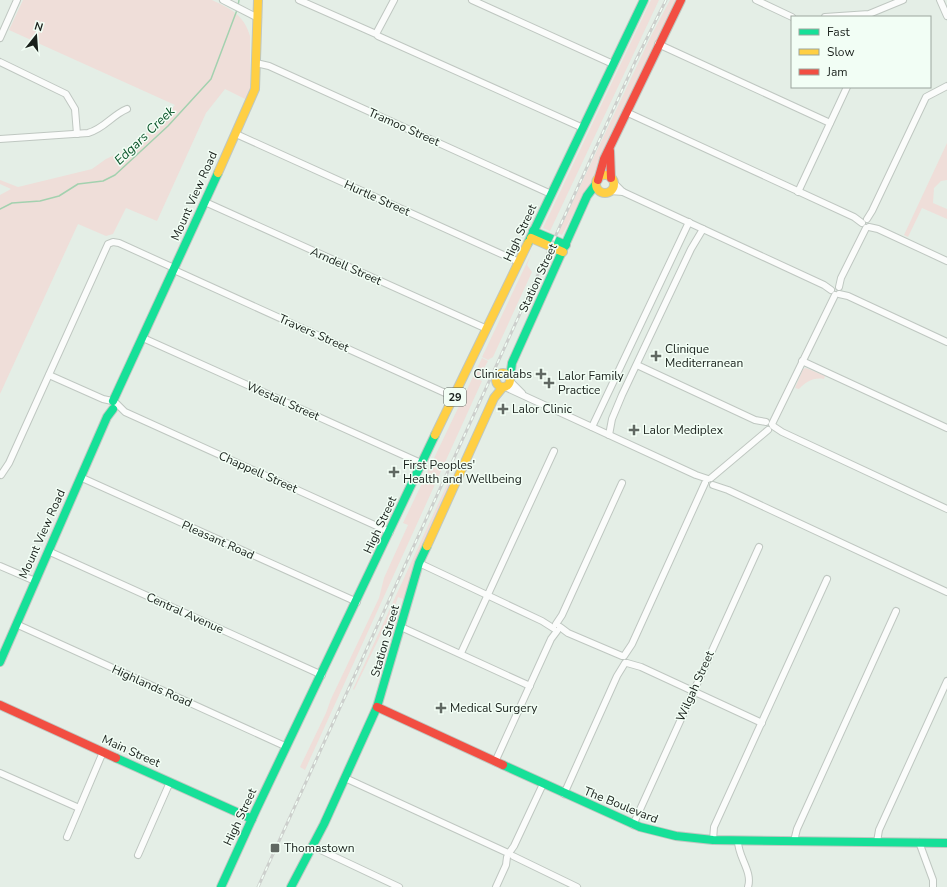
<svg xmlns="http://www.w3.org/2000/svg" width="947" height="887" font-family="'Nunito Sans',sans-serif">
	<rect width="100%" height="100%" fill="#e4eee6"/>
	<!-- green -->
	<g fill="#efded9">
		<path d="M 23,0 L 212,0 C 231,9 244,15 250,36 L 250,91 L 247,100 L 225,89 L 206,113 L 157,221 L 126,208 L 113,234 L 106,236 L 78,224 L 0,394 L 0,195 L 11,189 L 0,184 L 0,180 L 18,187 L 92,169 L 106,159 L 128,149 L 161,121 L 175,105 L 9,30 Z"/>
		<polygon points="651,0 659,0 550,231 543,228"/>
		<polygon points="670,0 677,0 619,119 618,118 602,152 604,153 593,184 584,195 583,195 562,235 558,233 651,36"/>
		<polygon points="947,143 947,180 941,181 934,188 933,203 947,209 947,219 922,208 908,237 904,235"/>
		<polygon points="531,254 527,265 532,272 493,357 488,360 482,357"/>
		<polygon points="482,358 488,361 478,379 482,381 305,770 300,767 326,713 331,699 379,598 384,578 408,525 403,523"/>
		<path d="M 806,368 L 825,376 L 824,379 C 813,377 806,382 799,389 L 795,388 L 803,369 Z"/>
		<polygon points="450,478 453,481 404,603 402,603 403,599 398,597 394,609 392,608 389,616 391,617 390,620 396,622 398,618 400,619 398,627 395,627 396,623 388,621 382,631 393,634 394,630 396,632 392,647 390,647 393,637 382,632 354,690 353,689"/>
	</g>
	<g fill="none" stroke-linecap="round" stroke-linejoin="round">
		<!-- stream -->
		<g stroke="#a3d1af" stroke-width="1.5">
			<polyline points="238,6 239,0"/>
			<polyline points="0,209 12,203 40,201 59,196 78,184 103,181 115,175 168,126 211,79 237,10"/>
		</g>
		<!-- street casing -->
		<g stroke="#bfc7c1" stroke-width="8">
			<g id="street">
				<polyline points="223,0 258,18"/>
				<polyline points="299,0 376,34"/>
				<polyline points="472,0 613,64"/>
				<polyline points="756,0 792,17"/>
				<polyline points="940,0 947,16"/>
				<polyline points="825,17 869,14 903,0"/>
				<polyline points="377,32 394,0"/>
				<polyline points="378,36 583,128"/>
				<polyline points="0,38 17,0"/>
				<polyline points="658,44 830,123"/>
				<polyline points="0,62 66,94 75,109 77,134"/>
				<polyline points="256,63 269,66 551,194"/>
				<polyline points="626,112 854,217 862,223"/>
				<polyline points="236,134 519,262"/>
				<path d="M 0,139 L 88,133 C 104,129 112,115 127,109"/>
				<polyline points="613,182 623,192 824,285 831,290"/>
				<polyline points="610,191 623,192"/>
				<polyline points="798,192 847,87"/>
				<polyline points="205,202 487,329"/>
				<polyline points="867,219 872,211 926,97 947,86"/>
				<polyline points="869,227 878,229 947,261"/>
				<polyline points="174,270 454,397"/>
				<polyline points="839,287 841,278 866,228"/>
				<polyline points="839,294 848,296 947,342"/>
				<polyline points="143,338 423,464"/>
				<polyline points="802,361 947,428"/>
				<polyline points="637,365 755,420 766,422"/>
				<polyline points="49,375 103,399 112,401"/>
				<polyline points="510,381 522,393"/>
				<polyline points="505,387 696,475 708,479"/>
				<polyline points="117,404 125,412 390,532"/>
				<polyline points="772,424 835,295"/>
				<polyline points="773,426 782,432 947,509"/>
				<polyline points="592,427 689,222"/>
				<polyline points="609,435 612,419 622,395 691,249 703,229"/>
				<polyline points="1,475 9,463 108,244 113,242 119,243 174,268"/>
				<polyline points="80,477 357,602"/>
				<polyline points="711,478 768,430"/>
				<polyline points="713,485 728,490 947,592"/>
				<polyline points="48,551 322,675"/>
				<polyline points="419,563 542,621 553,628"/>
				<polyline points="0,566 35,581"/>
				<polyline points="16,624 287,747"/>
				<polyline points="556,624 562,615 622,483"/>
				<polyline points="401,627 530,686"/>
				<polyline points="560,627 568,633 622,656"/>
				<polyline points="461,653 554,451"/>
				<polyline points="624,656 632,644 705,483"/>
				<polyline points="627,663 641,667 762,723"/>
				<polyline points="495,762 551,639 557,631"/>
				<polyline points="0,773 79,808"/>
				<polyline points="345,778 508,853"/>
				<polyline points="564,794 617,676 625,663"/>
				<polyline points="633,825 759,547"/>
				<polyline points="67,837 103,752"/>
				<polyline points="713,840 714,827 827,579"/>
				<path d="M 738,840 C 737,856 753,871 748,887"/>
				<polyline points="794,841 797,829 896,611"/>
				<polyline points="877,842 879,830 947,681"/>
				<polyline points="919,842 933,880 933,887"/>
				<polyline points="312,846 399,887"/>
				<polyline points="509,853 514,846 543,784"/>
				<polyline points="138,855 170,782"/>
				<polyline points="513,856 577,887"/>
				<polyline points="496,887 506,865 507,857"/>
			</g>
		</g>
		<!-- fast casing -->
		<g stroke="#bfc7c1" stroke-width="10">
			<g id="fast">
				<polyline points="533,231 566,245"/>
				<polyline points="528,243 644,0"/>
				<polyline points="510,378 512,363 587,196 596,184"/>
				<polyline points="113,401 218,173"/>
				<polyline points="0,662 107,417 113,409"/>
				<polyline points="116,758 252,819"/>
				<polyline points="503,765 640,827 676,836 713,840 947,843"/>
				<polyline points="221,887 256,810 435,435"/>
				<polyline points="291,887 324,824 377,707 419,563 427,546"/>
			</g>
		</g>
		<!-- slow casing -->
		<g stroke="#bfc7c1" stroke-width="10">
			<g id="slow">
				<polyline points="218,173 255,89 258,0"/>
				<circle cx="605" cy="184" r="9"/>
				<polyline points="531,238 563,252"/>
				<circle cx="503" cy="380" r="7"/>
				<polyline points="435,435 528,243"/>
				<polyline points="427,546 494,398 503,387"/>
			</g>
		</g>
		<!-- jam casing -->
		<g stroke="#bfc7c1" stroke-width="10">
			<g id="jam">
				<polyline points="610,151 611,178"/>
				<polyline points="598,180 604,159 681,0"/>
				<polyline points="0,705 116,758"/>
				<polyline points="377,707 503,765"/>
			</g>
		</g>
		<!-- street -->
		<use href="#street" stroke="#fbfcfb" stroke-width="6"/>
		<!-- fast -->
		<use href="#fast" stroke="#16e098" stroke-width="8"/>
		<!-- slow -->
		<use href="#slow" stroke="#ffcf43" stroke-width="8"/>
		<!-- jam -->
		<use href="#jam" stroke="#f24e42" stroke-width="8"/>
		<!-- rail casing -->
		<g stroke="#cccfcc" stroke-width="3">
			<polyline id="rail" points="258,887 635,62 666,0"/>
		</g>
		<!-- rail -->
		<use href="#rail" stroke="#f2fef5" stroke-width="1.5" stroke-dasharray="4.5" stroke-linecap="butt"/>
	</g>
	<!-- markers -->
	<g fill="#606862" stroke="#f2fef5" stroke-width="1.5">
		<path d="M654 350h4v4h4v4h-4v4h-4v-4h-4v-4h4z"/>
		<path d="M539 368h4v4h4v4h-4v4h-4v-4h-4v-4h4z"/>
		<path d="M547 377h4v4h4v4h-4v4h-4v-4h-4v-4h4z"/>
		<path d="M501 403h4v4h4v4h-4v4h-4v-4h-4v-4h4z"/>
		<path d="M632 424h4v4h4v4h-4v4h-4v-4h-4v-4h4z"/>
		<path d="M392 466h4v4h4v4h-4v4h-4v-4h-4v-4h4z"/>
		<path d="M439 702h4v4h4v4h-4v4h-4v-4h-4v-4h4z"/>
		<rect x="270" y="843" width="10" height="10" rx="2"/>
	</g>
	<g text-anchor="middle" stroke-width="3" stroke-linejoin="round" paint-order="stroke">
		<!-- shield labels -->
		<rect fill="#f2fef5" stroke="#5a635c" stroke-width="1" x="444" y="388" width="22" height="18" rx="3"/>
		<g font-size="11" font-weight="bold" fill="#19201b">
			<text x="455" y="401">29</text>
		</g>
		<!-- street labels -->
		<g font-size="12" fill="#19201b" stroke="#f2fef5">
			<text transform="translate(404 127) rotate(24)" y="4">Tramoo Street</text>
			<text transform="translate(194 196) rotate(-66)" y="4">Mount View Road</text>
			<text transform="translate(377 198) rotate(24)" y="4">Hurtle Street</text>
			<text transform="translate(520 233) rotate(-65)" y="4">High Street</text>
			<text transform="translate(346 266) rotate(24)" y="4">Arndell Street</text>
			<text transform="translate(538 278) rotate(-65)" y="4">Station Street</text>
			<text transform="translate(314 333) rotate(24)" y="4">Travers Street</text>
			<text transform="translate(283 401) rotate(24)" y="4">Westall Street</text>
			<text transform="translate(258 472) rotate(24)" y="4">Chappell Street</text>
			<text transform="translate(380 525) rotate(-65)" y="4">High Street</text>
			<text transform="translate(42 534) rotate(-66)" y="4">Mount View Road</text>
			<text transform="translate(218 540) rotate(24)" y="4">Pleasant Road</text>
			<text transform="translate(185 613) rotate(24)" y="4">Central Avenue</text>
			<text transform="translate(385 641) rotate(-74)" y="4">Station Street</text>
			<text transform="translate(152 686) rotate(24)" y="4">Highlands Road</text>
			<text transform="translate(695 686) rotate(-66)" y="4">Wilgah Street</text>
			<text transform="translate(131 751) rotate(24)" y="4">Main Street</text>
			<text transform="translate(621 805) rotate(22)" y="4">The Boulevard</text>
			<text transform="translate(240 817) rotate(-65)" y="4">High Street</text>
		</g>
		<!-- poi labels -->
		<g font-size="12" fill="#19201b" stroke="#f2fef5" text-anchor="start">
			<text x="665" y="353">Clinique<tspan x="665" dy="14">Mediterranean</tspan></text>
			<text x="532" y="378" text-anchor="end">Clinicalabs</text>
			<text x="558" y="380">Lalor Family<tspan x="558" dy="14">Practice</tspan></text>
			<text x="512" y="413">Lalor Clinic</text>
			<text x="643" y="434">Lalor Mediplex</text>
			<text x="403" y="469">First Peoples'<tspan x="403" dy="14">Health and Wellbeing</tspan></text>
			<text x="450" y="712">Medical Surgery</text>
			<text x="284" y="852">Thomastown</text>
		</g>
		<!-- water labels -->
		<g font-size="13" font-style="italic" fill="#0c552b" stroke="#f2fef5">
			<text transform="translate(144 135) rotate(-44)" y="5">Edgars Creek</text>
		</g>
	</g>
	<!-- legend -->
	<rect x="791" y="16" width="140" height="72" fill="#f2fef5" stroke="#9ba59e"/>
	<rect x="799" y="29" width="20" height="6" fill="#16e098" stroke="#9ba59e"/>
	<text x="827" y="36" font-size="12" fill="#19201b">Fast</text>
	<rect x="799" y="49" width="20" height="6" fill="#ffcf43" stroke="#9ba59e"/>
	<text x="827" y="56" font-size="12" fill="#19201b">Slow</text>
	<rect x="799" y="69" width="20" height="6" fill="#f24e42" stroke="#9ba59e"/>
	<text x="827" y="76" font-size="12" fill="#19201b">Jam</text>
	<!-- north arrow -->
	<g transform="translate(36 36) rotate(17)" stroke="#f2fef5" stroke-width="3" paint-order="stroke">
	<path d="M0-3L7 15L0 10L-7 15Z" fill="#19201b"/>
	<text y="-6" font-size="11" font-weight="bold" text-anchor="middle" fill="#19201b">N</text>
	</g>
</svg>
